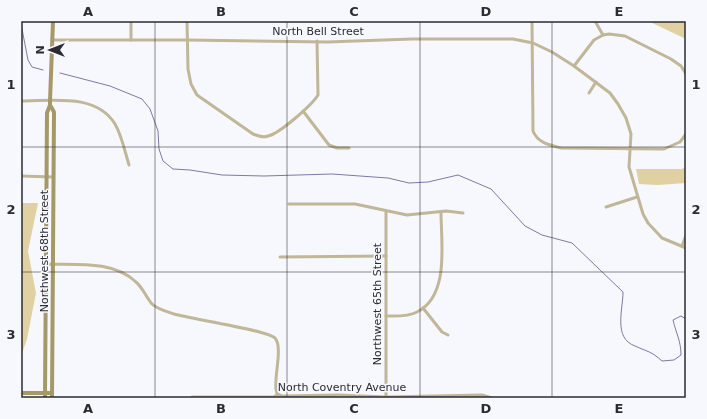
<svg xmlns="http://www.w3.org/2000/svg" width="707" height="419" font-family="'DejaVu Sans',sans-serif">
	<rect width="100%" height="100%" fill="#f7f7fe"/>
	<!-- green -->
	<g fill="#dfd1a1">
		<polygon points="648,21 686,21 686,39"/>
		<polygon points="686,167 686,183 658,185 639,184 636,169 682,169"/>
		<polygon points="21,203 38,203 28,251 36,293 27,339 21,356"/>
	</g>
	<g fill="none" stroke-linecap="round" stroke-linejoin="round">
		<!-- stream -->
		<g stroke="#7c79a9" stroke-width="1">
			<polyline points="21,27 22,29 28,60 32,67 43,70"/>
			<path d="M 60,73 L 110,86 L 142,99 L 150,109 L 158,131 L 159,149 L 163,161 L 173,169 L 190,170 L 222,175 L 264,176 L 332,174 L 388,178 L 409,183 L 428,182 L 458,175 L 491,189 L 525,226 L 542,235 L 572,243 L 623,292 C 623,310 613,338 635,346 C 648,352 651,351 662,361 L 674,360 L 681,355 C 681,341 676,333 673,320 L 681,316 L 686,319"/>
		</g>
		<!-- street -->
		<g stroke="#c0b798" stroke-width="3">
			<path d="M 187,21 L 188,69 L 191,84 L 197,95 L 253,134 C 258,136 263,138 268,136 C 279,134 312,105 318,95 L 317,41"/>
			<path d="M 532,21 L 533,131 C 538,143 549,145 561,148 L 664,149 L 680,142 L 686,134"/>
			<polyline points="595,21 603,35"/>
			<polyline points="52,40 187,40 327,42 412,39 513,39 533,43 552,52 574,66 610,93 618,104 626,118 631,134 629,167 643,214 648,223 662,238 686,248"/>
			<polyline points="131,40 131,21"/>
			<polyline points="574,66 594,40 603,35 609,34 625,36 671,59 681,66 686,74"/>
			<polyline points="589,93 596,82"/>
			<path d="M 21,101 C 52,101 96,93 115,124 C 122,136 125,152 129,165"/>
			<polyline points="303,111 329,145 337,148 349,148"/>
			<polyline points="21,176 53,177"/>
			<polyline points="289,204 355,204 407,215 446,211 463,213"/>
			<polyline points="606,207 637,197"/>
			<polyline points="386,211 386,398"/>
			<polyline points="682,246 686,235"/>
			<polyline points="280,257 386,256"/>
			<path d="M 45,264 C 75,265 113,260 136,282 C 143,288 146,297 152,304 C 157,309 168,312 174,314 C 191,319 267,330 275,338 C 283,347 274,377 276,389 C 276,393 278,394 278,398"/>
			<polyline points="423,308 442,332 448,335"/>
			<path d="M 386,316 C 395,316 408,317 417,312 C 450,296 441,242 441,212"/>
			<polyline points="192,397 274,397 278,394 282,396 338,395 386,397 482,395 492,398"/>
		</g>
		<!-- secondary -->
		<g stroke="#a59869" stroke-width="4">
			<polyline points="21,393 52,393"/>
			<polyline points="45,398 47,113 50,105"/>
			<polyline points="52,398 54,112 50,105 50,101 53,21"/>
		</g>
	</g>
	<!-- grid -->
	<path fill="none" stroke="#2b2b31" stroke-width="1" stroke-opacity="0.55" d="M 155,21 L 155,398M 287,21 L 287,398M 420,21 L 420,398M 552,21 L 552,398M 21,147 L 686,147M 21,272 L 686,272"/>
	<g text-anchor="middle" stroke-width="3" stroke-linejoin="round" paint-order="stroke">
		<!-- street labels -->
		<g font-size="11" fill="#2b2b31" stroke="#f7f7fe">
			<text x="318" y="35">North Bell Street</text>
			<text transform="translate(44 251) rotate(-90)" y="4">Northwest 68th Street</text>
			<text transform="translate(377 304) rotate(-90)" y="4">Northwest 65th Street</text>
			<text x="342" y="391">North Coventry Avenue</text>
		</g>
	</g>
	<!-- border -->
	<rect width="707" height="419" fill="none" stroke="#f7f7fe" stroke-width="44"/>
	<!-- north arrow -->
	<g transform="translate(50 50) rotate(270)" stroke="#f7f7fe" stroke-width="3" paint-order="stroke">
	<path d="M0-3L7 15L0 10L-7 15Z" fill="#2b2b31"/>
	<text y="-6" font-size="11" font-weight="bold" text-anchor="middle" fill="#2b2b31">N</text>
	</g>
	<rect x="22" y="22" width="663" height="375" fill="none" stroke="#2b2b31" stroke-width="1.5"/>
	<g font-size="13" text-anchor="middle" font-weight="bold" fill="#2b2b31">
		<text x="88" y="16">A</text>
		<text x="221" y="16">B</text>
		<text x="354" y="16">C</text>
		<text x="486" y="16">D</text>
		<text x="619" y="16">E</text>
		<text x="11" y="89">1</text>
		<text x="696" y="89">1</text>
		<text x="11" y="214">2</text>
		<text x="696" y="214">2</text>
		<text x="11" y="339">3</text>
		<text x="696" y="339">3</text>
		<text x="88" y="413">A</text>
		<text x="221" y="413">B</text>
		<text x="354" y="413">C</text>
		<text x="486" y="413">D</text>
		<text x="619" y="413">E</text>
	</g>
</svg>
